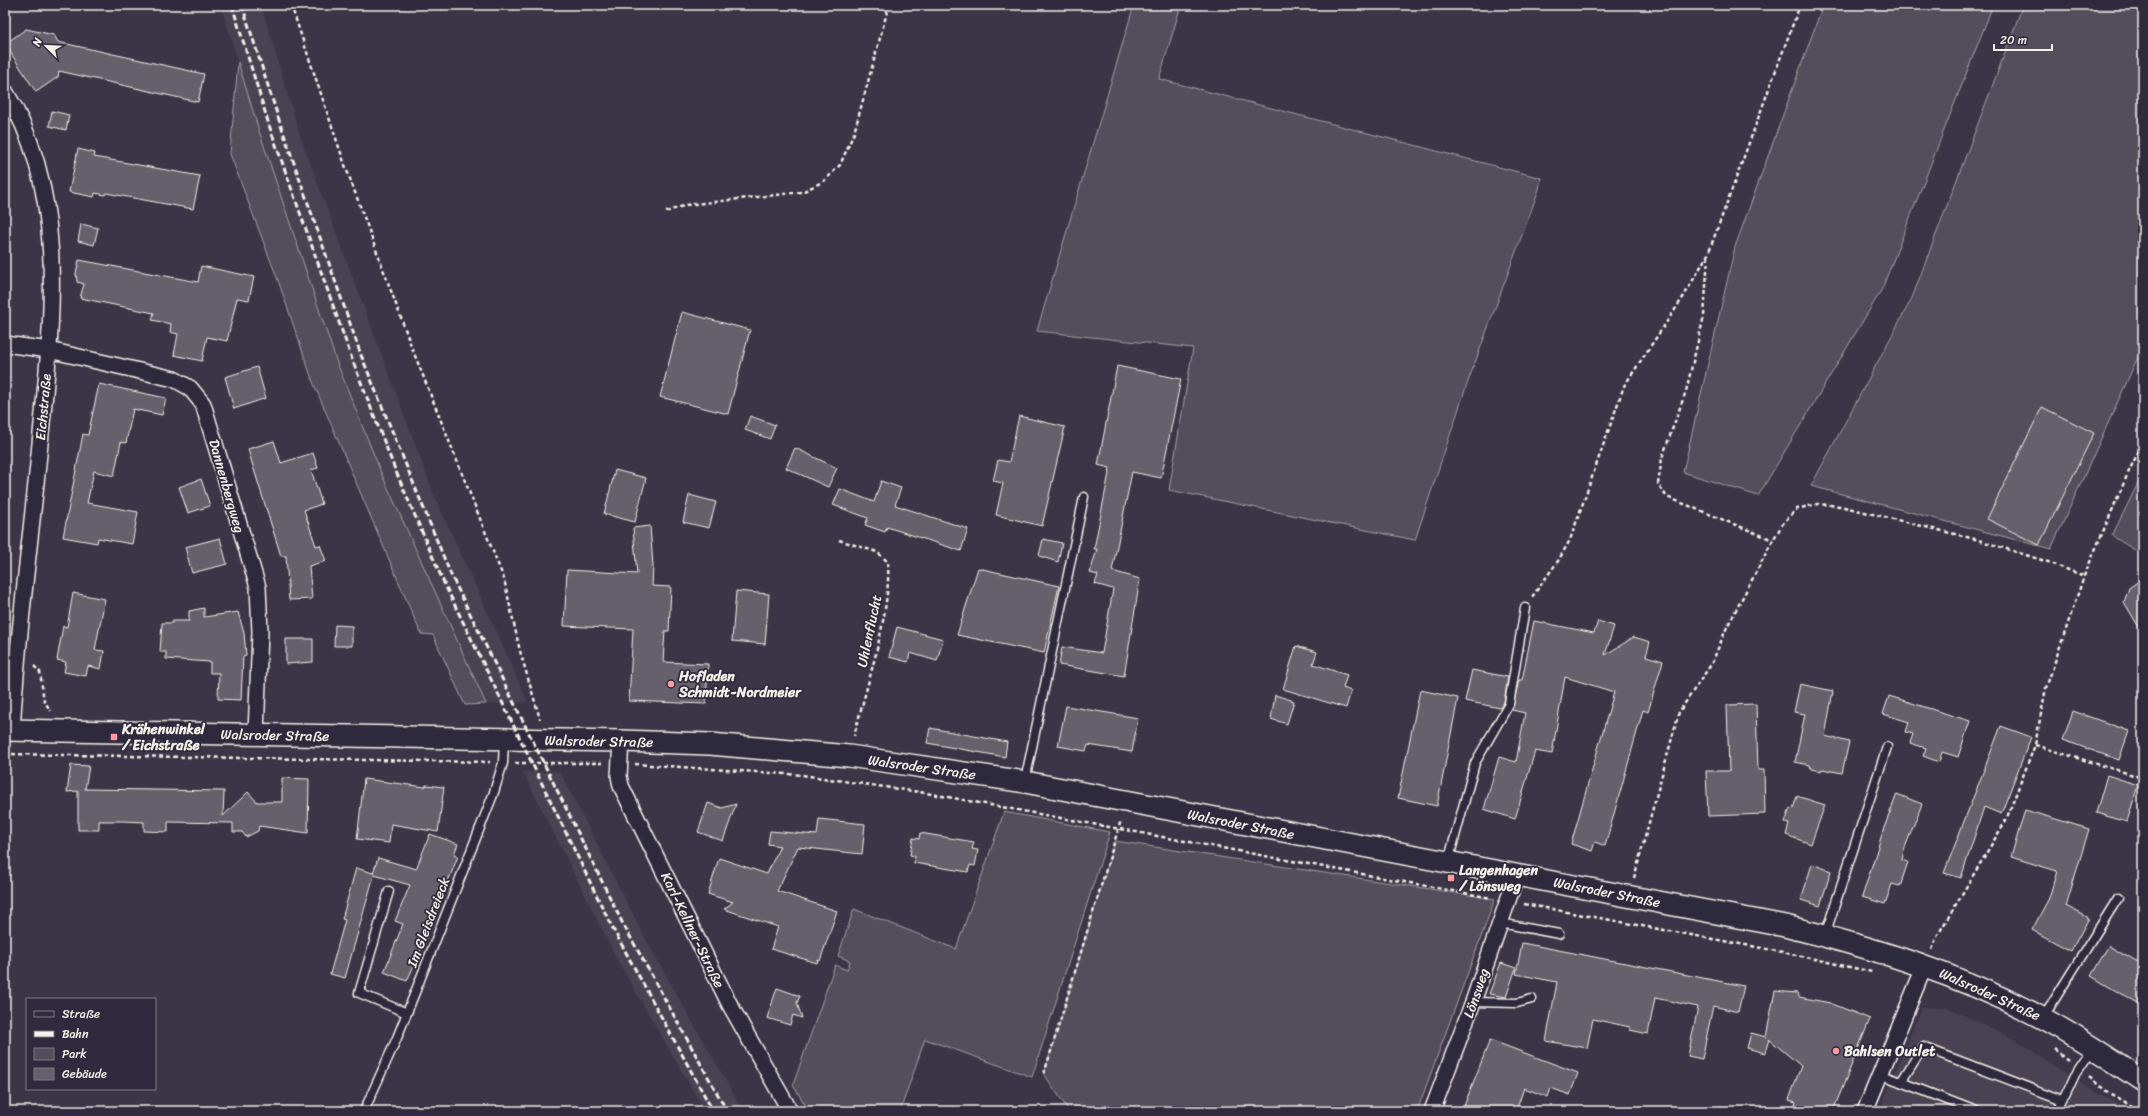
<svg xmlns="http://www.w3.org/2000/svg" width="2148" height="1116" font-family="Sriracha,sans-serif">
	<rect width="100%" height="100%" fill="#3b3647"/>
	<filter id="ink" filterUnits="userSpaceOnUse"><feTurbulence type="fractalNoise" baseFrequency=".025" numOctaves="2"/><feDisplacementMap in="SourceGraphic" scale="8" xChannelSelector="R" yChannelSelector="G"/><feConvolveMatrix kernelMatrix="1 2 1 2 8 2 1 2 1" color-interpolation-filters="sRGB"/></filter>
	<g filter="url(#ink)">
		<!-- built -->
		<g fill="#484352">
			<polygon points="221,5 261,5 301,139 434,495 528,702 486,704 382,475 337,363 259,131"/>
			<polygon points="523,772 560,772 647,942 743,1111 705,1111 619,963"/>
			<polygon points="1946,1007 2025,1045 2062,1071 2129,1111 1880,1111 1921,1008"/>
		</g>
		<!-- green -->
		<g fill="#534e5c" stroke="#a4a0a2">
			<polygon points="1134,5 1181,5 1159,79 1541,178 1539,189 1466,387 1415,540 1169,490 1193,348 1037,331"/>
			<polygon points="1823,5 1993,5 1882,289 1758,496 1683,472 1735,247"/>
			<polygon points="2023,5 2143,5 2143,346 2051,549 1811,486 1912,298"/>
			<polygon points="238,62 259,131 337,363 382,475 486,704 465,705 433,635 421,634 313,382 279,283 230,154"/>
			<polygon points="2143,473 2143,555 2112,536"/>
			<polygon points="1004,812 1110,832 1032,1077 925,1039 900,1111 809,1111 793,1085 835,965 847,970 850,961 838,956 854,909 956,949"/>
			<polygon points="1115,841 1495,899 1417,1111 1069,1111 1044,1074"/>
		</g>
		<!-- building -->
		<g fill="#65616c" stroke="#f4f1e8">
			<polygon points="26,29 54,35 58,42 204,74 198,102 59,71 58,77 36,92 5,44"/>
			<polygon points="52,111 69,115 66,130 49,126"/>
			<polygon points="78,149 95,153 94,157 200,176 193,209 106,193 105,195 95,193 94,197 69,192"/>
			<polygon points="81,224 98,228 94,245 78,241"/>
			<polygon points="79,260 198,282 201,266 254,277 249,300 237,298 227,341 207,337 202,361 174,355 178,334 170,332 171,324 152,320 154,313 80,298 84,284 77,282 76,273"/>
			<polygon points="682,312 750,330 728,414 660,397"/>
			<polygon points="1117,366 1181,379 1161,478 1132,472 1112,571 1140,579 1124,676 1059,665 1062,647 1102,653 1113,589 1095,584 1098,575 1090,573 1097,549 1094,549 1110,468 1098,465"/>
			<polygon points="257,367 266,398 234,409 225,377"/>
			<polygon points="99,384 166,398 162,415 133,409 126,443 121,442 114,476 94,471 87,503 138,512 132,544 98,538 97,543 63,537 83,434 88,435"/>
			<polygon points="2042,407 2094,433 2039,545 1987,519"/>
			<polygon points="750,416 775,425 770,439 745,430"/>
			<polygon points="1019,416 1065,427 1042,526 996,515 1003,483 993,481 998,460 1009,462"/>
			<polygon points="274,441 281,463 313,453 318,468 311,470 322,504 304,510 316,546 320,545 326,561 309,566 312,599 289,600 286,556 281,556 252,463 248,449"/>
			<polygon points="795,448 837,468 828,487 786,468"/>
			<polygon points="615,470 646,478 635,522 604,514"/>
			<polygon points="201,479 210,506 188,513 179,487"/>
			<polygon points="881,481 901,488 895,505 968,529 961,551 887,527 885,532 865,525 868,518 833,505 840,489 874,502"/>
			<polygon points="689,495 716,502 709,528 683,522"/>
			<polygon points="650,526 653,566 652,586 671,587 669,631 665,631 663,662 708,664 706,704 629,701 633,629 564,626 567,570 637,574 633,528"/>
			<polygon points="220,538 227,564 192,573 185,547"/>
			<polygon points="1043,539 1062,543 1058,562 1039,556"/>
			<polygon points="978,568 1059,586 1044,653 957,635"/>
			<polygon points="2143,578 2143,634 2124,602 2129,588"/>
			<polygon points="736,591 769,594 765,644 732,641"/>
			<polygon points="73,593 105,599 95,650 104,651 101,669 88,666 86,676 64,672 66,662 57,660 63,626 67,627"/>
			<polygon points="204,608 204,617 238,612 244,633 246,655 243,656 241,700 218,699 219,673 210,673 210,662 166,659 166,652 160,652 162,623 172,623 172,621 189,621 189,611"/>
			<polygon points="1534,621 1594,633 1598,621 1614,626 1605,655 1634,637 1650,642 1646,656 1663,661 1648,712 1643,710 1605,846 1595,842 1592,851 1571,844 1614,692 1565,677 1552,754 1535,751 1515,819 1484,809 1499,757 1516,762 1525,713 1512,710 1519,680 1522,680"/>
			<polygon points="335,625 352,626 352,646 334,646"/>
			<polygon points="897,627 943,639 937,661 910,653 908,662 889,657"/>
			<polygon points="286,639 313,639 313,662 286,664"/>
			<polygon points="1296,646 1317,652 1313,664 1347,675 1343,688 1351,691 1346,708 1283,689"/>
			<polygon points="1472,670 1508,677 1504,702 1500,708 1465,701"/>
			<polygon points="1800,684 1833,691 1825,736 1849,742 1842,773 1822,769 1821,771 1811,769 1810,765 1795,762 1805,714 1794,712"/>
			<polygon points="1420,690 1458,698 1437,806 1398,798"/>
			<polygon points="1275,695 1294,701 1287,724 1271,719"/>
			<polygon points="1889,696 1970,721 1958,757 1942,752 1939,762 1923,756 1926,748 1910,743 1913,734 1906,732 1909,722 1883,714"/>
			<polygon points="1756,704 1758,770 1764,770 1765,814 1708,816 1706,771 1729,771 1727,705"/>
			<polygon points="1066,706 1138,718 1132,752 1088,745 1086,751 1058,746"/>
			<polygon points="2073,711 2129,731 2119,760 2063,740"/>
			<polygon points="2001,726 2031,737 2001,814 1984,807 1961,878 1944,873"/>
			<polygon points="930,728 1007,742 1005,757 927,743"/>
			<polygon points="71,765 89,766 85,789 224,791 223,816 248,792 257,802 282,802 282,778 309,779 308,833 259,826 258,831 246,837 242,832 233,832 233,823 168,822 168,832 144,831 144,822 123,821 99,821 99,830 78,830 78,791 67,792"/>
			<polygon points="2107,775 2138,785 2127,822 2096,813"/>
			<polygon points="364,779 425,787 426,785 444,787 438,832 391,824 389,843 357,839"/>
			<polygon points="1897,794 1922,804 1904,850 1902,860 1908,862 1900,886 1892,884 1885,904 1862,897 1884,828"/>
			<polygon points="1797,796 1825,805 1811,844 1786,835 1789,824 1785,823 1790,808 1793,809"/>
			<polygon points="708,803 722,808 736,804 723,841 698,832"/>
			<polygon points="2025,810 2089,829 2066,906 2089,918 2071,951 2032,930 2049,898 2057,871 2011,857"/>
			<polygon points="819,819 865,824 862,854 798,847 777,891 837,911 820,961 818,960 817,963 771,949 778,927 724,909 733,902 708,894 719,858 767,874 780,846 768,844 770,831 817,835"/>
			<polygon points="920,833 974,842 972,849 978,850 975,866 970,865 968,872 914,863 915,856 910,855 913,838 919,839"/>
			<polygon points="430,834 458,844 454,854 458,856 426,938 407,981 384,972 403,924 395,921 410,885 374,875 345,978 330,974 345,920 342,919 356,868 373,873 378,858 416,869"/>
			<polygon points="1812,864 1831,871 1820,906 1801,900"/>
			<polygon points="1522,943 1744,986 1738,1012 1713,1006 1702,1059 1688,1056 1698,1007 1655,998 1648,1034 1630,1030 1630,1027 1593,1019 1587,1048 1546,1041 1557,982 1516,974"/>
			<polygon points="2109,945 2143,965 2143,1007 2091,976"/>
			<polygon points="1501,963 1516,968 1506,997 1489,994"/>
			<polygon points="777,988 800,996 797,1003 802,1018 793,1015 790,1025 767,1018"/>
			<polygon points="1775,991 1797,993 1799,997 1830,1003 1870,1019 1833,1111 1793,1111 1796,1102 1789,1100 1801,1066 1769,1039 1765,1053 1747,1048 1751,1033 1766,1037"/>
			<polygon points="1490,1040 1578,1073 1570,1095 1551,1088 1548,1097 1524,1088 1516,1111 1462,1111"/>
		</g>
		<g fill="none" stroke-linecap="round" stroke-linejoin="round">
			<!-- lane casing -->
			<g stroke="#f4f1e8" stroke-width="11">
				<g id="lane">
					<polyline points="1025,781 1084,497"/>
					<polyline points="1448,862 1475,763 1509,704 1525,608"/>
					<polyline points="389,891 359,993 407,1013"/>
					<polyline points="1500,923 1559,934"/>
					<polyline points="1825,935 1887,747"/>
					<polyline points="1473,1002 1517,1003 1532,999"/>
					<polyline points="2043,1018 2118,898"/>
					<polyline points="1880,1074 1976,1111"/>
					<polyline points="1901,1082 1923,1047 2062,1100"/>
					<polyline points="364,1111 397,1038 493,795 503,763 504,740"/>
					<polyline points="2058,1111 2078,1068 2092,1047"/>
				</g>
			</g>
			<!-- street casing -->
			<g stroke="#f4f1e8" stroke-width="18">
				<g id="street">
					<path d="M 5,91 C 72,196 50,337 39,454 C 30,546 17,638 12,731"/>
					<polyline points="5,344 49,350 174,379 190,388 203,404 258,587 260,632 256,734"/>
					<polyline points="621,741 619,776 621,786 730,1005 790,1111"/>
					<polyline points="1432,1111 1473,1002 1517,874"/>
					<polyline points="1865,1111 1925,965"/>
				</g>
			</g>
			<!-- secondary casing -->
			<g stroke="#f4f1e8" stroke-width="24">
				<path id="secondary" d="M 5,730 L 621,741 L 710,744 L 849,756 L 1025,782 L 1785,926 C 1875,948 1961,975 2042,1018 C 2077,1036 2110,1059 2143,1081"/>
			</g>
			<!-- path -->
			<g stroke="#f4f1e8" stroke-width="2.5" stroke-dasharray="4 3" stroke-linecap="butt">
				<polyline points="291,5 345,165 412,348 504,579 520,651 540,719"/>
				<polyline points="666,212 686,205 802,192 824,181 840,165 854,133 889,5"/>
				<polyline points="1708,256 1704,316 1686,391 1662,458 1658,484 1667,497 1773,540"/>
				<path d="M 839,540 L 877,552 L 888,562 C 891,614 867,684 854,736"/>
				<polyline points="1532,597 1558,561 1570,540 1624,386 1684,296 1708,254 1800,5"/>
				<polyline points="34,666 40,672 44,701 51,711"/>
				<polyline points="2035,745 2143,778"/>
				<polyline points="5,754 490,762"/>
				<polyline points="515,763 602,763"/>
				<polyline points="635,764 802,775 926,793 1491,898"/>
				<polyline points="1634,878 1679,712 1712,663 1727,627 1773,540 1784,522 1797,509 1817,504 1840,506 1975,539 2048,562 2084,576"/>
				<polyline points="1524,904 1783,952 1872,972"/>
				<polyline points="1932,950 1936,938 2006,820 2035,745 2046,688 2084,576 2129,471 2143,443"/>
				<polyline points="2054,1049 2068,1060"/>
				<polyline points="1044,1074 1121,820"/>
				<polyline points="2089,1076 2111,1094 2139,1111"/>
			</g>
			<!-- lane -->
			<use href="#lane" stroke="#2f2a3d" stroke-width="8"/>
			<!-- street -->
			<use href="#street" stroke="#2f2a3d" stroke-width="15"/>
			<!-- secondary -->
			<use href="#secondary" stroke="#2f2a3d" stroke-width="21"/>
			<!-- rail -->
			<g stroke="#f4f1e8" stroke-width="3" stroke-dasharray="6 3" stroke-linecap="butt">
				<polyline points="232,5 270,128 352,359 394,467 444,583 612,927 713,1111"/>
				<polyline points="242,5 280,123 361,355 451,575 622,922 727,1111"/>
			</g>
		</g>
	</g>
	<!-- markers -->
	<g fill="#ff9aa2" stroke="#2f2a3d" stroke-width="1.5">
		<circle cx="671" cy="684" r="4"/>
		<rect x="110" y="733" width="8" height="8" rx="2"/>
		<rect x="1447" y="874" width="8" height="8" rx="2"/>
		<circle cx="1836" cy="1051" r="4"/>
	</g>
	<g text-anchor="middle" stroke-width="3.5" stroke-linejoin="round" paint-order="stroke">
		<!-- street labels -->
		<g font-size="14" fill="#f4f1e8" stroke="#2f2a3d">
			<text transform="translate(43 407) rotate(-85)" y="5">Eichstraße</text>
			<text transform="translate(227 486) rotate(74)" y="5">Dannenbergweg</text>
			<text transform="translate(869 631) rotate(-78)" y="5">Uhlenflucht</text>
			<text transform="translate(275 735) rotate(1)" y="5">Walsroder Straße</text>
			<text transform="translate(599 741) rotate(1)" y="5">Walsroder Straße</text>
			<text transform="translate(922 767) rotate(8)" y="5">Walsroder Straße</text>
			<text transform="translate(1241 824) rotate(11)" y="5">Walsroder Straße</text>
			<text transform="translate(1607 892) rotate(11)" y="5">Walsroder Straße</text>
			<text transform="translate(428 922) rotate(-69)" y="5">Im Gleisdreieck</text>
			<text transform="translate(693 930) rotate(64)" y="5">Karl-Kellner-Straße</text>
			<text transform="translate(1476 993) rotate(-71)" y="5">Lönsweg</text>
			<text transform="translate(1990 994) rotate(24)" y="5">Walsroder Straße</text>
		</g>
		<!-- poi labels -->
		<g font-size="14" font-weight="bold" fill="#f4f1e8" stroke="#2f2a3d" text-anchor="start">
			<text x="679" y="681">Hofladen<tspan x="679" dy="16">Schmidt-Nordmeier</tspan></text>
			<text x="122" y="734">Krähenwinkel<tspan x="122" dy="16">/ Eichstraße</tspan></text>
			<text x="1459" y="875">Langenhagen<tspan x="1459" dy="16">/ Lönsweg</tspan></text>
			<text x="1844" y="1056">Bahlsen Outlet</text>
		</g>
	</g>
	<!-- margin -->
	<rect width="2148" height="1116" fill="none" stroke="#2f2a3d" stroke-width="20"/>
	<rect x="10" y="10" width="2128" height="1096" fill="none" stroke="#f4f1e8" stroke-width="1.5" filter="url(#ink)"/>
	<!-- legend -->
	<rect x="26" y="998" width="130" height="92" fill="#2f2a3d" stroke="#7e7a81"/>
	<rect x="34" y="1011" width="20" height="6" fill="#2f2a3d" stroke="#7e7a81"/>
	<text x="62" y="1018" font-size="12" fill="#f4f1e8">Straße</text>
	<rect x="34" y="1031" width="20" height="6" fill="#f4f1e8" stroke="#7e7a81"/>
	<text x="62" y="1038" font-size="12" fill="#f4f1e8">Bahn</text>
	<rect x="34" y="1048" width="20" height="12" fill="#534e5c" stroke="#7e7a81"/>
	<text x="62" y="1058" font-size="12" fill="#f4f1e8">Park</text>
	<rect x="34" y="1068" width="20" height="12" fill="#65616c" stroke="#7e7a81"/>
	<text x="62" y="1078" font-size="12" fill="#f4f1e8">Gebäude</text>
	<!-- north arrow -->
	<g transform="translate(46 46) rotate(294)" stroke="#2f2a3d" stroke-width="3" paint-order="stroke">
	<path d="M0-3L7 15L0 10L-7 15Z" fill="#f4f1e8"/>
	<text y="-6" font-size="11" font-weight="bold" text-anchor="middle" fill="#f4f1e8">N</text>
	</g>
	<!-- scale -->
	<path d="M1994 44v6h58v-6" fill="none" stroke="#f4f1e8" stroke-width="2"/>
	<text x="2000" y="44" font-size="12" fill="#f4f1e8" stroke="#2f2a3d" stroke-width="3" paint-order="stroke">20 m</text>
</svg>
